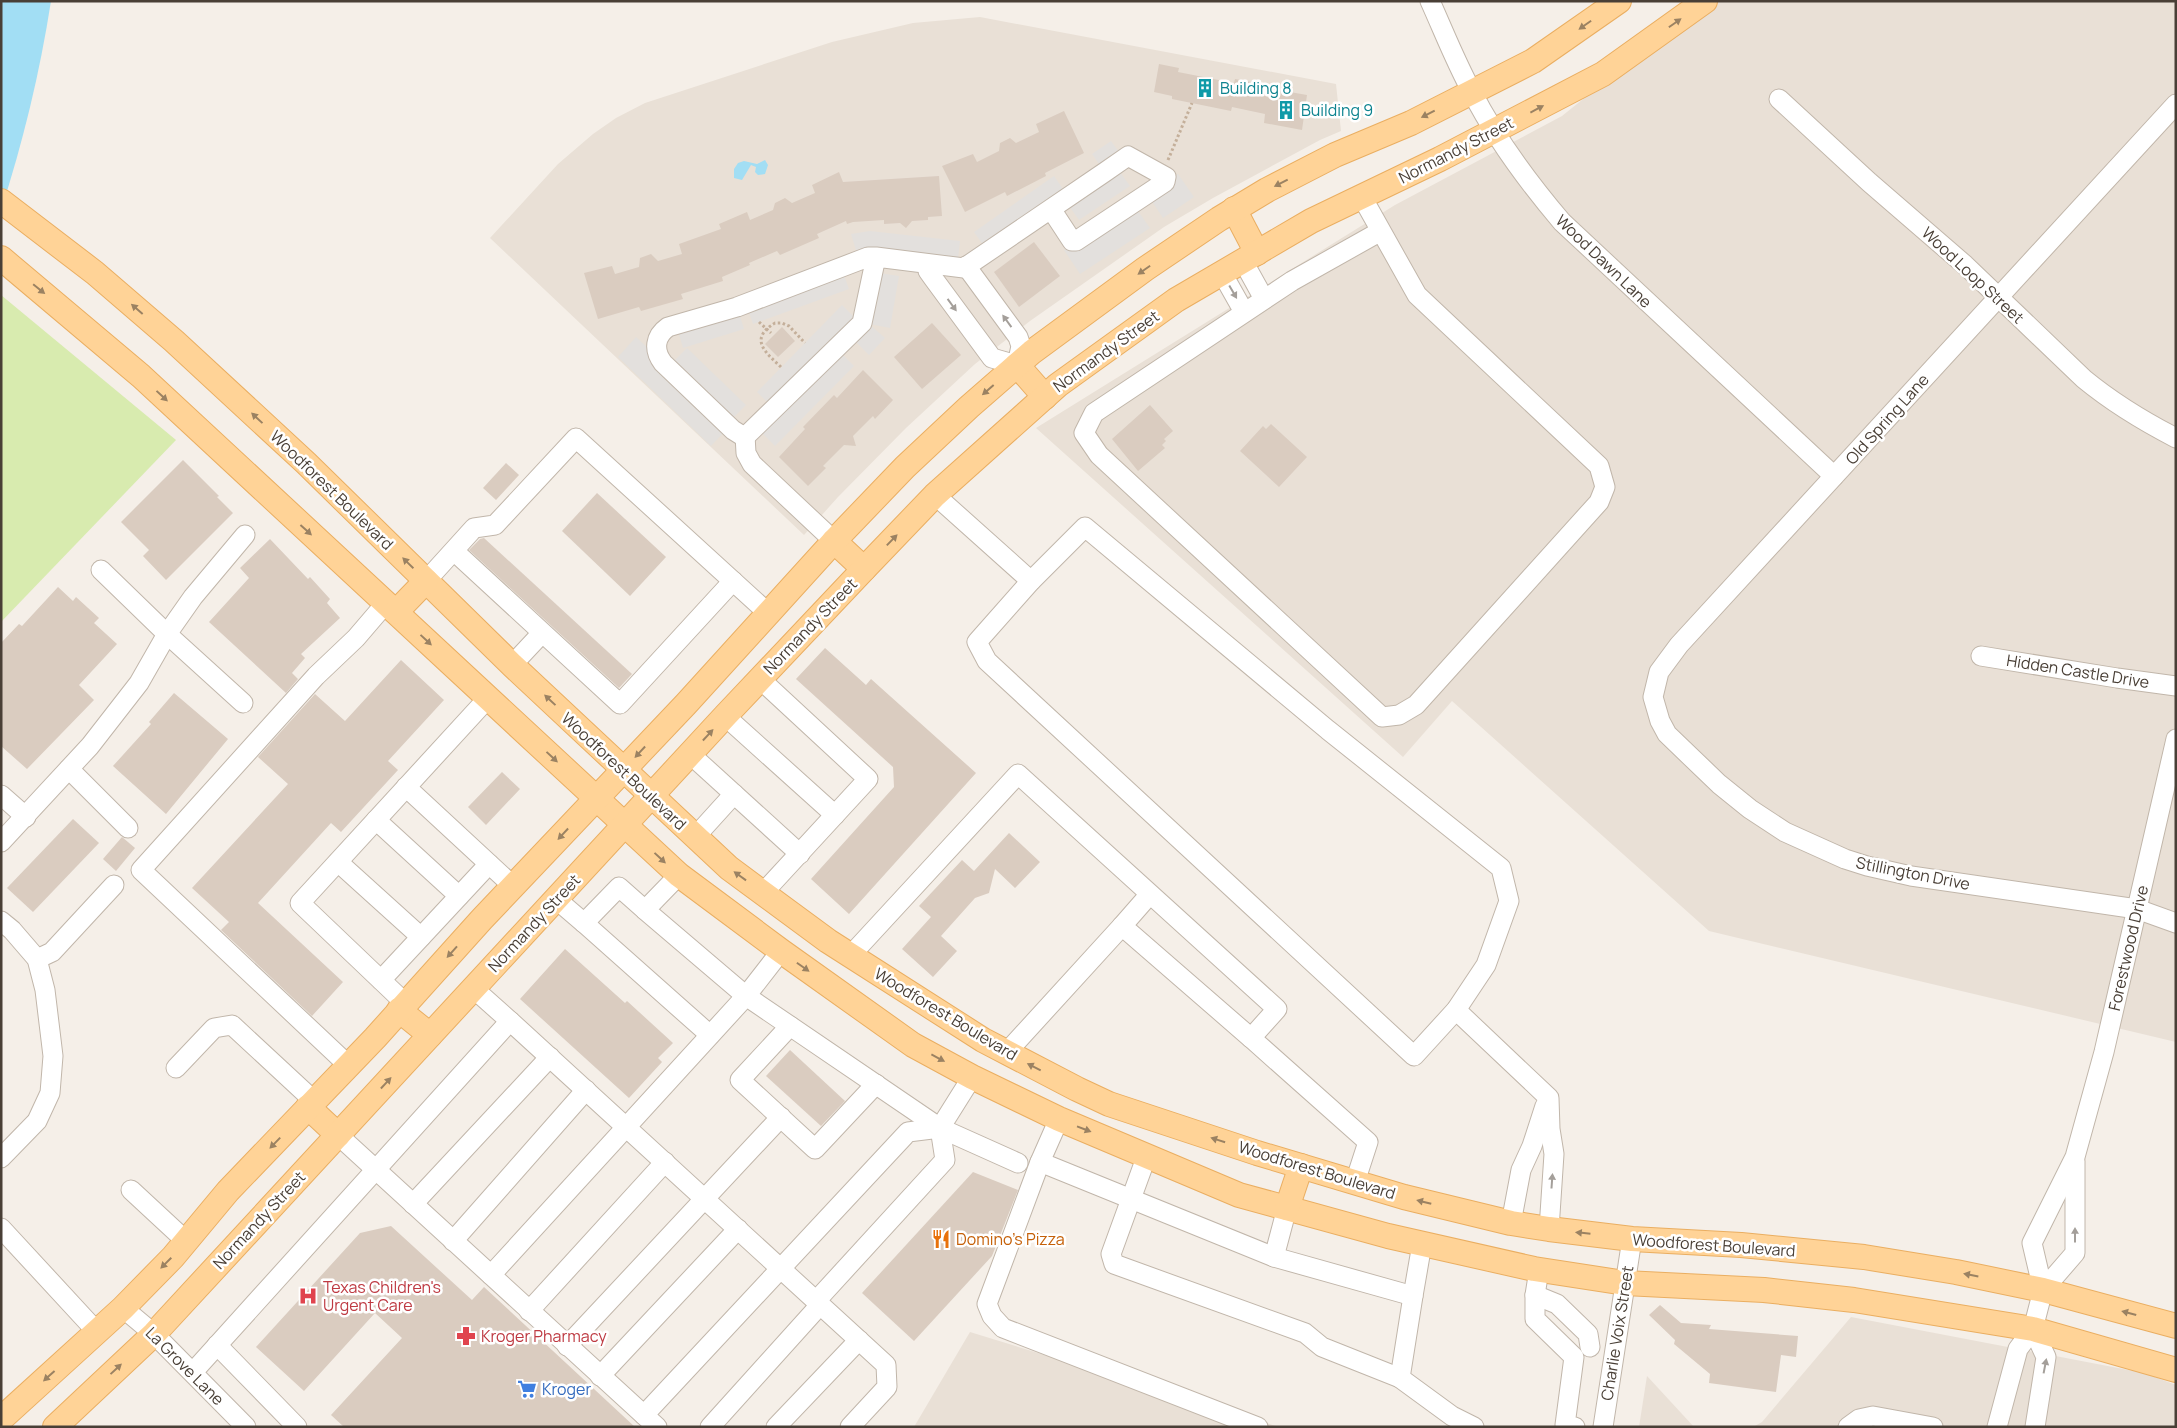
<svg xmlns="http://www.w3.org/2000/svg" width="2177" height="1428" font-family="Manrope,sans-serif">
	<rect width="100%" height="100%" fill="#f5efe8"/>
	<!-- residential -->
	<g fill="#e9e0d6">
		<polygon points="1705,1 2176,1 2176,1042 1709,931 1452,701 1403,757 1036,428 1395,205 1562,116"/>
		<polygon points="980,17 1336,84 1341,131 1320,140 1213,198 1164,227 1030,321 975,364 906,428 838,497 804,535 490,238 558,164 593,134 616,118 645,103 832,42 913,23"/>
		<polygon points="1851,1317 2144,1373 2176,1385 2176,1427 1753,1427 1762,1422"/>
		<polygon points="970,1332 1279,1427 914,1427"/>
		<polygon points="1647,1376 1694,1427 1639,1427"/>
	</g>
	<!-- green -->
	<polygon fill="#d8ebaf" points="1,295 176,440 1,622"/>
	<!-- parking -->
	<g fill="#e3e0dd">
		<polygon points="1111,141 1124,159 1115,165 1130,186 1079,220 1064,199 988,252 974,232 1054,176 1068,196 1104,171 1092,154"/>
		<polygon points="1178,174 1194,197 1163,218 1147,194"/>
		<polygon points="1133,204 1150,228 1080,274 1064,250"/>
		<polygon points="870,231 960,241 957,268 859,260 851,234"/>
		<polygon points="841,267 849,289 753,324 746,303"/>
		<polygon points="873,272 899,276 890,328 869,324 885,338 869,355 850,336 837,349 854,366 775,446 757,428 775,410 757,392 842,305 861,324"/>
		<polygon points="737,307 744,329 683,348 676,324"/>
		<polygon points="636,337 668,367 687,348 746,405 727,424 729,427 711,446 618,357"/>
	</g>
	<!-- water -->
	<g fill="#a2def4">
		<path d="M 1,1 L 51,1 C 40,72 23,142 1,210 Z"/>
		<polygon points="765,160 768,165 765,174 758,175 755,172 756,167 751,165 742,180 734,178 734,169 738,163 744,161 757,164"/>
	</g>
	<!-- building -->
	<g fill="#daccc0">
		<polygon points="1159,64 1179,68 1178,72 1234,83 1235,79 1256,83 1256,86 1307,95 1302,130 1264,123 1265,114 1232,107 1231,111 1172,99 1172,96 1154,92"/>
		<polygon points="1064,111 1084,153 1045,173 1046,176 1007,196 1005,192 965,212 942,166 973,154 977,162 999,151 1000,143 1010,138 1016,143 1039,132 1036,124"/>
		<polygon points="839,172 843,182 939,176 942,216 928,217 928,220 912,221 906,228 900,223 884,224 884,220 853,222 847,224 846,221 817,234 819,238 780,255 777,251 749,263 750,265 722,277 723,281 681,294 683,299 641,311 639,307 598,319 584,273 612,266 615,274 639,267 640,258 651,254 658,261 682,254 679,244 721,229 719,224 747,212 750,220 773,210 775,203 785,198 792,203 815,193 812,185"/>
		<polygon points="1034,242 1060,276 1019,307 994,272"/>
		<polygon points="932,323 961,355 922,389 894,357"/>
		<polygon points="782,327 795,341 778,357 765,344"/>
		<polygon points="863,370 893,400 875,419 873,416 853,436 856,446 844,445 823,466 826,468 808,486 779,457 805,429 803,427 834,395 837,398"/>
		<polygon points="1150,405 1173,431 1164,439 1166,441 1162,445 1165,448 1138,471 1112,439"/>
		<polygon points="1271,424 1307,457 1279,487 1240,451 1263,426 1266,429"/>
		<polygon points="183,460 219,496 217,497 233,513 166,580 143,556 149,550 121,522"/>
		<polygon points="506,463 519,475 496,500 483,488"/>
		<polygon points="597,493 666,557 630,596 562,531"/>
		<polygon points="484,538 632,674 619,688 469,550 480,539"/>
		<polygon points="270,539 308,579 310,577 330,599 327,603 340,618 301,654 305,658 292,673 298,679 286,693 209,622 249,578 240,568"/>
		<polygon points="58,587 73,601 76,597 99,618 94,623 117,644 79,685 94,700 27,769 1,746 1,643 19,624 22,626"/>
		<polygon points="825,648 866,685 871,679 976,773 849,914 811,879 894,787 893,767 796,679"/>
		<polygon points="401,660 444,700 388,761 398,770 341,832 331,823 258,903 343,982 312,1016 221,930 229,922 192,888 288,784 258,757 315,694 345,721"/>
		<polygon points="174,693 228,739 166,814 113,766 151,724 149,722"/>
		<polygon points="502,772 520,789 486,825 468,807"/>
		<polygon points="73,819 99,843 33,912 7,888"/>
		<polygon points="1009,833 1040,862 1015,888 995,869 989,893 975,898 941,936 957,951 933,977 902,949 931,917 919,906 962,860 974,871"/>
		<polygon points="122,837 135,848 116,871 103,859"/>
		<polygon points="565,949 625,1003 627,1001 673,1043 658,1058 662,1062 629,1098 520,999"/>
		<polygon points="790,1050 845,1101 821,1126 766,1076"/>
		<polygon points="973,1172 1018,1190 992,1256 914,1341 862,1293"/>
		<polygon points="391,1226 472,1300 484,1287 635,1427 344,1427 331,1415 402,1338 375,1313 304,1391 256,1347 360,1233"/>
		<polygon points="1660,1305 1681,1323 1711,1325 1709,1329 1798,1336 1796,1357 1781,1355 1776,1392 1709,1383 1710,1374 1674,1344 1675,1340 1649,1315"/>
	</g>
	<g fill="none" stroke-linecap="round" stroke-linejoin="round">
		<!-- minor casing -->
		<g stroke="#c1b6aa" stroke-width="21">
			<g id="minor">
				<path d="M 1430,1 C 1444,32 1456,63 1472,92 C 1496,139 1528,182 1562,222 L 1834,476"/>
				<path d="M 1779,99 L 1869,182 L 1965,265 L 2084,379 C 2112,402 2143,421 2176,438"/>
				<polyline points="2176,104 1679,645 1659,672 1653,697 1660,721 1667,734 1719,784 1750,809 1785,832 1845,859 1867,866 1911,876 2137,909 2176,923"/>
				<polyline points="1362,197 1417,295 1599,466 1605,487 1599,502 1416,705 1399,715 1382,717 1099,455 1084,433 1094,413 1292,281 1381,231"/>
				<path d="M 876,257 L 862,323 L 747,435 L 741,435 L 733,430 L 663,363 C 653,350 655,336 668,327 L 737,307 L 868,257 L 876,257 L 964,268 L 1105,172 L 1128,156 L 1166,177 L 1165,182 L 1076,241 L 1072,241 L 1051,209"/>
				<polyline points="1243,261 1264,299"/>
				<polyline points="928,264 928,271 933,278 992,358 1017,365 1021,346 1018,337 966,266"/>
				<polyline points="1222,273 1244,312"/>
				<polyline points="745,435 746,453 752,464 834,541"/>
				<polyline points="935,495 1031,581"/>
				<polygon points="1085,527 1328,730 1501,868 1509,901 1486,965 1456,1010 1414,1056 987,661 977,642 1031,581"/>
				<polyline points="454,551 620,704 733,581"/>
				<polyline points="101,570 167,634 243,703"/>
				<polyline points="426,581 474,528 495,525 576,438 768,613"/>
				<polyline points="1981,656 2117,678 2176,686"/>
				<polyline points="512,665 542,633"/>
				<polyline points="760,679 868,779 763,893"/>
				<polyline points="725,716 835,815"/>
				<polyline points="690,754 800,854"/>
				<polyline points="69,769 128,828"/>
				<polyline points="406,787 513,886"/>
				<polyline points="1,795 26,817"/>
				<polyline points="376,820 459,896"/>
				<polyline points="695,837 734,794"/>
				<polyline points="1,842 90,746 139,683 167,634 193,597 245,535"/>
				<polyline points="338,862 421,937"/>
				<polyline points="679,875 645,910 746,996 940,1128 1018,1163"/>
				<polyline points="556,899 584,923"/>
				<polyline points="645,910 619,887 584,923 710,1035"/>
				<polyline points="1,921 12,930 37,959 45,990 53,1056 50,1093 37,1121 1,1158"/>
				<polyline points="851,955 1018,774 1277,1009 1251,1038 1122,926 1150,894"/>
				<polyline points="37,959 52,952 114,885"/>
				<polyline points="381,980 489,864"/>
				<polyline points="473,988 510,1021"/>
				<polyline points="406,1004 300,903 488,698"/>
				<polyline points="1456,1010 1549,1098 1550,1129 1554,1154 1549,1229"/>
				<polyline points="790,1026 740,1080 815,1149 876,1084"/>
				<polyline points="1251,1038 1368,1142 1355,1182"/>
				<polyline points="1007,1052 1122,926"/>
				<polyline points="348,1065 141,870 316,676 356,638 386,603"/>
				<polyline points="176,1068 214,1028 232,1025 314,1101"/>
				<polyline points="1059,1119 1040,1162 1274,1257 1413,1296 1400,1378 1452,1416 1474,1427"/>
				<polyline points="338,1135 657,1427"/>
				<polyline points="1147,1155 1111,1254 1114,1264 1305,1333 1322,1347 1400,1378"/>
				<polyline points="1040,1162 987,1304 992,1316 1003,1328 1258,1427"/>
				<polyline points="131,1190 186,1241"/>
				<polyline points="413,1204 550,1057"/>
				<polyline points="1511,1223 1521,1170 1532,1146 1545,1106"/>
				<polyline points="1,1228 97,1332"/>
				<polyline points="453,1241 586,1090"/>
				<polyline points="1274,1257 1287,1208"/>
				<polyline points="1539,1270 1535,1295 1535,1319 1574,1357 1565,1425 1575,1427"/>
				<polyline points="491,1275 746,996 781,951"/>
				<polyline points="2043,1290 2032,1243 2075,1157 2104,1052 2176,739"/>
				<polyline points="1535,1295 1557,1304 1588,1334 1590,1347"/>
				<polyline points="1413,1296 1422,1244"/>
				<polyline points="816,1301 945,1160 940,1128"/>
				<polyline points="123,1308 154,1334 246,1427"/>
				<polyline points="529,1311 665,1162"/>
				<polyline points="2033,1329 2043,1290 2075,1253 2075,1161"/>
				<polyline points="217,1345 297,1427"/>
				<polyline points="567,1346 781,1117"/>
				<polyline points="193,1372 510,1021 886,1365 887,1387 850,1427"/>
				<polyline points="600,1376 738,1229"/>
				<polyline points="644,1415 908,1132 940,1128 972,1077"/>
				<polyline points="710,1427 820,1305"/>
				<polyline points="776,1427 859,1340"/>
				<polyline points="1603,1427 1632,1239"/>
				<polyline points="1848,1427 1859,1419 1873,1416 1933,1427"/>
				<polyline points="1997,1427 2018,1349 2033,1329 2046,1357 2035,1427"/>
			</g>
		</g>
		<!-- major casing -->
		<g stroke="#eaae61" stroke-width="26">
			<g id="major">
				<polyline points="1,201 95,273 174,341 306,463 512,665 729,868 828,941 983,1040 1077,1089 1109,1104 1257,1153 1404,1197 1511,1223 1549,1229 1632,1239 1741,1245 1864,1257 1956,1272 2043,1290 2176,1326"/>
				<polyline points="1234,209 1257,253"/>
				<polyline points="1,258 141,376 679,875 781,951 913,1045 972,1077 1059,1119 1239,1195 1388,1236 1534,1269 1625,1283 1764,1290 1854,1300 2033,1329 2176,1370"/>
				<polyline points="1017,365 1045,397"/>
				<polyline points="834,541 864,569"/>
				<polyline points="396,612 426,581"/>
				<polyline points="399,1010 430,1035"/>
				<polyline points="308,1107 338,1135"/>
				<polyline points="1287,1208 1301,1166"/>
				<polyline points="1,1419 123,1308 173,1257 228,1191 375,1038 482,919 686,704 834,541 905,467 969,407 1032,352 1145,269 1219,219 1267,190 1335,155 1411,123 1533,61 1619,1"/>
				<polyline points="55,1427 154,1334 725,716 864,569 935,495 1058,385 1176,300 1311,221 1440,159 1603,74 1705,1"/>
			</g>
		</g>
		<!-- path -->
		<g stroke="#c4af9a" stroke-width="3" stroke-dasharray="2.5 2.5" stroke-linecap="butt">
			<polyline points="1168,160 1192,103"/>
			<polyline points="759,322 771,333"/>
			<path d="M 781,367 C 766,353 748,339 775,323 L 782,323 L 789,326 L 805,343"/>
		</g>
		<!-- minor -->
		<use href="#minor" stroke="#fff" stroke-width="19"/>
		<!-- major -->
		<use href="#major" stroke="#ffd397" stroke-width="24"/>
	</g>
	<!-- one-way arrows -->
	<defs><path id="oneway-solid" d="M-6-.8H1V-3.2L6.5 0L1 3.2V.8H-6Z" transform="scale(1.25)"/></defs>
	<g fill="#9b8262">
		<use href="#oneway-solid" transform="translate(1675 23) rotate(-35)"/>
		<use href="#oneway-solid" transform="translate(1585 25) rotate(145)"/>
		<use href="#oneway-solid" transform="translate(1537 109) rotate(-28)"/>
		<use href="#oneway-solid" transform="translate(1428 114) rotate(153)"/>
		<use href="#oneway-solid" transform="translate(1281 183) rotate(153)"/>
		<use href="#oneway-solid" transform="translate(1144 270) rotate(145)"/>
		<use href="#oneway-solid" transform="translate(39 289) rotate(39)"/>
		<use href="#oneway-solid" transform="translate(137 309) rotate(-139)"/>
		<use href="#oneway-solid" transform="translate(988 390) rotate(139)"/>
		<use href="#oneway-solid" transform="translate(162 396) rotate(43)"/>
		<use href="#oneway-solid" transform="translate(257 418) rotate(-137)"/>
		<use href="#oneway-solid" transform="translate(306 530) rotate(42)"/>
		<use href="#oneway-solid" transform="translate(892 540) rotate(-46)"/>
		<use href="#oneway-solid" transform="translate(408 563) rotate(-136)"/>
		<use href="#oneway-solid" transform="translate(426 640) rotate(43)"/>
		<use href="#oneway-solid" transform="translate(550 700) rotate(-137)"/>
		<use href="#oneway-solid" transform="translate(708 735) rotate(-47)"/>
		<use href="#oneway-solid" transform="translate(640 752) rotate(133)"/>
		<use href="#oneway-solid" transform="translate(552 757) rotate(43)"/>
		<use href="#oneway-solid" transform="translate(563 834) rotate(133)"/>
		<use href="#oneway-solid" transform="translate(660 858) rotate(43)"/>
		<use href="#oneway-solid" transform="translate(740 876) rotate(-144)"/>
		<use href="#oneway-solid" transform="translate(452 952) rotate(132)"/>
		<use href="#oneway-solid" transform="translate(803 967) rotate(35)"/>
		<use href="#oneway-solid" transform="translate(938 1058) rotate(28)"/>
		<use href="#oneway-solid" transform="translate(1034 1067) rotate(-153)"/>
		<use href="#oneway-solid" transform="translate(386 1083) rotate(-47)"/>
		<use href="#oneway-solid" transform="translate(1084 1129) rotate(21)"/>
		<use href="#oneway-solid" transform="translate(1218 1140) rotate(-162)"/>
		<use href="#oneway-solid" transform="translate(275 1143) rotate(134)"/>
		<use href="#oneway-solid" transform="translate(1424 1202) rotate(-166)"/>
		<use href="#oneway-solid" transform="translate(1583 1233) rotate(-174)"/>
		<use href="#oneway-solid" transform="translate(166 1263) rotate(135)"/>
		<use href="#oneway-solid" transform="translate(1971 1275) rotate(-169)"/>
		<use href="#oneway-solid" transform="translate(2129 1313) rotate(-165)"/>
		<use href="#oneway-solid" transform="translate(116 1369) rotate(-43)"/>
		<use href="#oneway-solid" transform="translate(49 1376) rotate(138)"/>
	</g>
	<g fill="#a49f9a">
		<use href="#oneway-solid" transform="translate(1233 292) rotate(60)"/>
		<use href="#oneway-solid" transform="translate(952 305) rotate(54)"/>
		<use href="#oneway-solid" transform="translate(1007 321) rotate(-126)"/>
		<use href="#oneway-solid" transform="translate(1552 1181) rotate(-86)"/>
		<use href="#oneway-solid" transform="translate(2075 1235) rotate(-90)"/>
		<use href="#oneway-solid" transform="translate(2045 1366) rotate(-79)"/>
	</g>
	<!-- icons -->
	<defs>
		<g id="building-bare" transform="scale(1.5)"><path d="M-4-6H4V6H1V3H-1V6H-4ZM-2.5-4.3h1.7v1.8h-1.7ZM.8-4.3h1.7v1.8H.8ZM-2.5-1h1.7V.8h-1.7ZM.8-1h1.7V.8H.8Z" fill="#0f9aa8" stroke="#fff" stroke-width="2.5" paint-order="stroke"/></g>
		<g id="restaurant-bare" transform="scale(1.5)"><path d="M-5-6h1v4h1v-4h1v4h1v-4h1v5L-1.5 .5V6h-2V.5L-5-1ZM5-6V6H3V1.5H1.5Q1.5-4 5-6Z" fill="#e8710a" stroke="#fff" stroke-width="2.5" paint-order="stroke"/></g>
		<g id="hospital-bare" transform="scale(1.5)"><path d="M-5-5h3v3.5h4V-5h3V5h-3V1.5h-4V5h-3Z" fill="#e0444e" stroke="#fff" stroke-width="2.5" paint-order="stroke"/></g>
		<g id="pharmacy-bare" transform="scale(1.5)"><path d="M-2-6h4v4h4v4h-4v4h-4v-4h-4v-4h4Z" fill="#e0444e" stroke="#fff" stroke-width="2.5" paint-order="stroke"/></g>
		<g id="supermarket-bare" transform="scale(1.5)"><path d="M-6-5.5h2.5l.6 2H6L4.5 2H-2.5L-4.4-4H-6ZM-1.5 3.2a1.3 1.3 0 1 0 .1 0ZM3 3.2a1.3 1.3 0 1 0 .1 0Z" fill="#3f7fe0" stroke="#fff" stroke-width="2.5" paint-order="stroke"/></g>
	</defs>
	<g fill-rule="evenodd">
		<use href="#building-bare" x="1205" y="88"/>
		<use href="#building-bare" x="1286" y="110"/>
		<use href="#restaurant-bare" x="941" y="1239"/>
		<use href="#hospital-bare" x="308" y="1296"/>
		<use href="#pharmacy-bare" x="466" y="1336"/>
		<use href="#supermarket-bare" x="527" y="1389"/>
	</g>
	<g text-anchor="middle" stroke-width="5" stroke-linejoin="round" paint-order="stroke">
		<!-- culture labels -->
		<g font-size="16" fill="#0d838f" stroke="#fff" text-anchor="start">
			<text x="1220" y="94">Building 8</text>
			<text x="1301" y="116">Building 9</text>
		</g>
		<!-- street labels -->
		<g font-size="16" fill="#493f36" stroke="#fff">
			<text transform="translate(1456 150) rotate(-27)" y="6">Normandy Street</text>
			<text transform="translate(1604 261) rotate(44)" y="6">Wood Dawn Lane</text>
			<text transform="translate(1973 275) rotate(43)" y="6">Wood Loop Street</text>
			<text transform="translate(1106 351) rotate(-36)" y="6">Normandy Street</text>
			<text transform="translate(1887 419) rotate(-48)" y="6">Old Spring Lane</text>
			<text transform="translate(332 490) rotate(44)" y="6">Woodforest Boulevard</text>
			<text transform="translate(810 626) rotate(-46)" y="6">Normandy Street</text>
			<text transform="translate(2078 671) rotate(9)" y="6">Hidden Castle Drive</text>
			<text transform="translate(624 771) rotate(43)" y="6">Woodforest Boulevard</text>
			<text transform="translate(1913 873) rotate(11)" y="6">Stillington Drive</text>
			<text transform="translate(534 923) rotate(-47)" y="6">Normandy Street</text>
			<text transform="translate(2128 948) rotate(-77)" y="6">Forestwood Drive</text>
			<text transform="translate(946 1014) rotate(31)" y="6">Woodforest Boulevard</text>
			<text transform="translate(1317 1170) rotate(17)" y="6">Woodforest Boulevard</text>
			<text transform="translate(259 1220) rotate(-47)" y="6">Normandy Street</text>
			<text transform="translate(1714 1245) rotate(4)" y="6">Woodforest Boulevard</text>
			<text transform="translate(1617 1333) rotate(-81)" y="6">Charlie Voix Street</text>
			<text transform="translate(185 1366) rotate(45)" y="6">La Grove Lane</text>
		</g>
		<!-- food labels -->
		<g font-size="16" fill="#c56008" stroke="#fff" text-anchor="start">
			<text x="956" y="1245">Domino's Pizza</text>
		</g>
		<!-- health labels -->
		<g font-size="16" fill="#be3a42" stroke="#fff" text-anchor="start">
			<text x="323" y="1293">Texas Children's<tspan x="323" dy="18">Urgent Care</tspan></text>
			<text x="481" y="1342">Kroger Pharmacy</text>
		</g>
		<!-- shop labels -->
		<g font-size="16" fill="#366cbe" stroke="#fff" text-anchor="start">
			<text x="542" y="1395">Kroger</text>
		</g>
	</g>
	<!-- border -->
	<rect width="2177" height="1428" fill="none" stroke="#493f36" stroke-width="5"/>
</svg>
